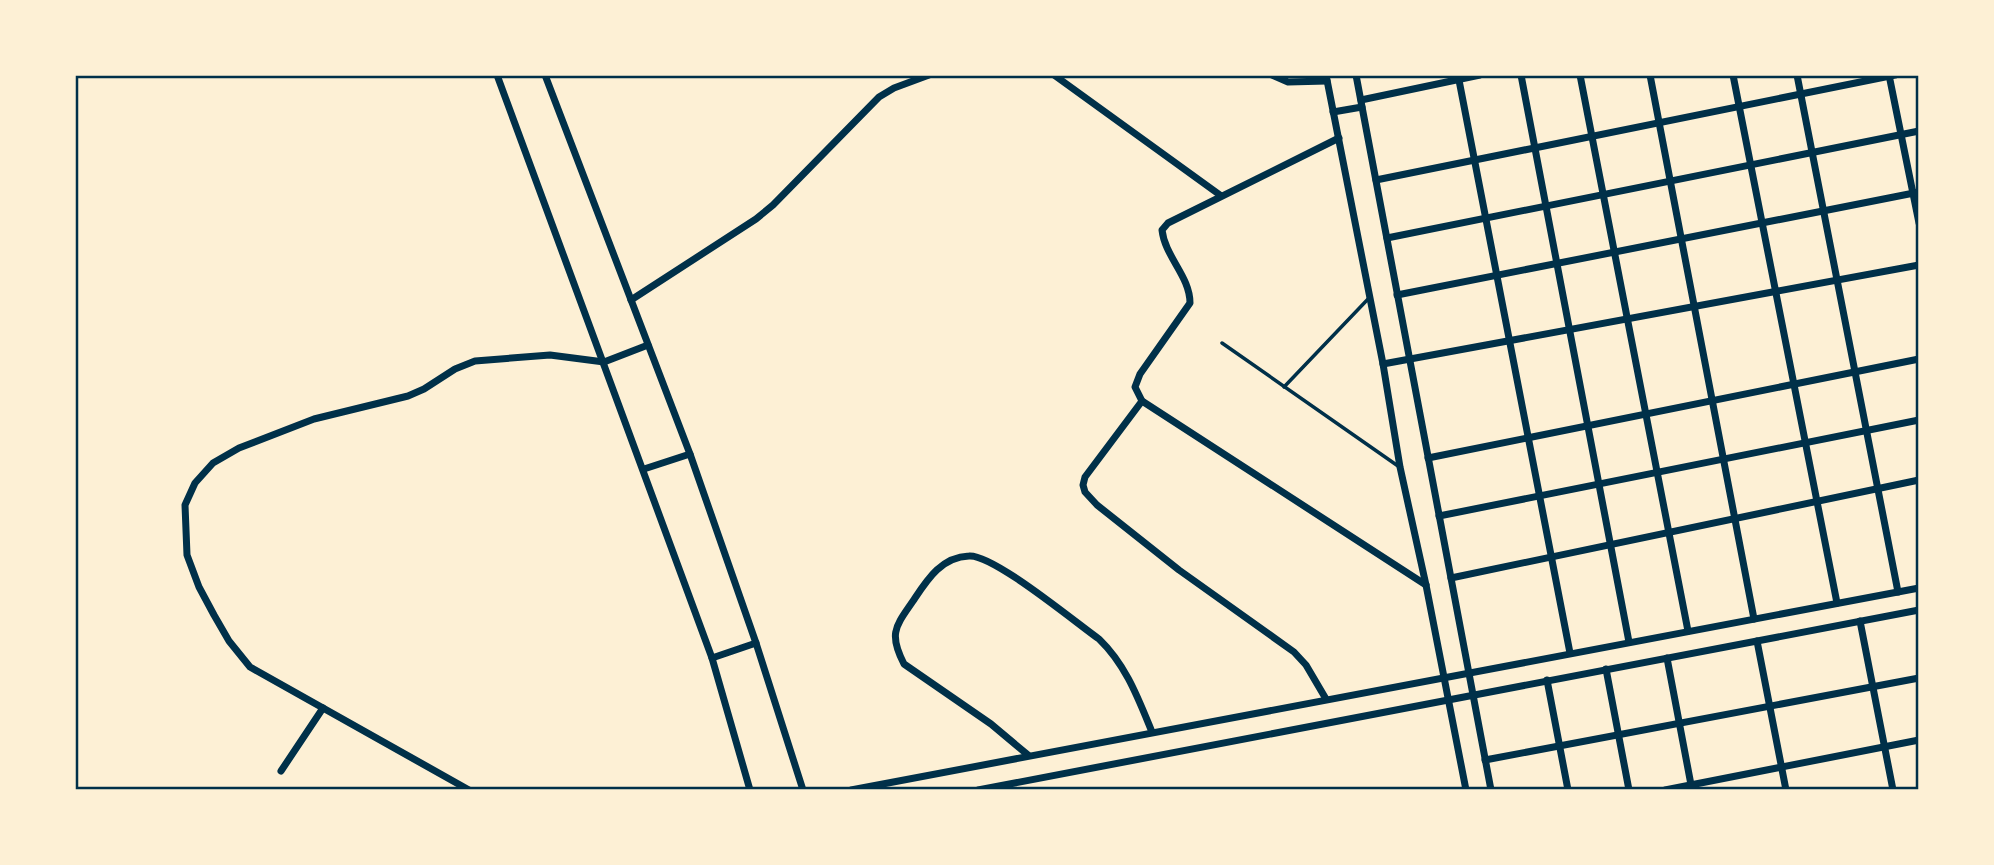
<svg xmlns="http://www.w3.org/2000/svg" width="1994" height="865" font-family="Cabin,sans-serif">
	<rect width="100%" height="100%" fill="#fdf0d5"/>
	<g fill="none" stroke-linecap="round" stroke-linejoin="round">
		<!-- service -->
		<g stroke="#003049" stroke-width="3.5">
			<polyline points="1222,343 1398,466"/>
			<polyline points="1284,387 1369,298"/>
		</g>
		<!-- minor -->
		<g stroke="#003049" stroke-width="7">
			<polyline points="497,75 712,658 750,790"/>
			<polyline points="545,75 690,454 756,643 803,790"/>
			<polyline points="1054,75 1220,195"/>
			<polyline points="1272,75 1288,82 1327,81"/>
			<polyline points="1326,75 1383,364 1400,467 1426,585 1466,790"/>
			<polyline points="1356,75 1491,790"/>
			<polyline points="1458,75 1570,653"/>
			<polyline points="1521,75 1629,642"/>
			<polyline points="1580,75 1688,631"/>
			<polyline points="1650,75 1754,619"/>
			<polyline points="1733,75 1837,603"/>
			<polyline points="1797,75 1898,592"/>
			<polyline points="1889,75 1919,223"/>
			<polyline points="1361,100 1480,75"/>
			<polyline points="1333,112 1362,107"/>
			<path d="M 1339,138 L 1168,223 L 1162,230 C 1165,257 1190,276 1190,303 L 1140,374 L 1135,387 L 1142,401 L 1426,585"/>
			<polyline points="1376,180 1895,75"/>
			<polyline points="1387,238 1919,131"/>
			<polyline points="1397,295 1919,192"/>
			<polyline points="631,300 756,219 773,205 879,97 894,88 929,75"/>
			<polyline points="1383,364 1919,265"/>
			<polyline points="1142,401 1085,477 1083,485 1085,492 1097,505 1179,570 1294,652 1306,665 1326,699"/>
			<polyline points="1428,458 1919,359"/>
			<polyline points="644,469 690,454"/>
			<polyline points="1439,516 1919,420"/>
			<polyline points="1451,578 1919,480"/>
			<polyline points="1860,621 1893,790"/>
			<polyline points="1757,641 1786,790"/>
			<polyline points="712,658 756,643"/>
			<polyline points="1667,658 1692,790"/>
			<polyline points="1606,669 1629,790"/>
			<polyline points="1547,680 1568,790"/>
			<path d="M 1028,755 L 991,724 L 904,664 C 888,633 896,626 913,601 C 927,580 941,557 969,556 C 993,554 1075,622 1099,639 C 1126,665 1138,698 1152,732"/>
			<polyline points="1485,760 1919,678"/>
			<polyline points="281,771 323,708"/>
			<polyline points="469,790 250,667 229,641 214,615 199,587 187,555 185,505 195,483 213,463 239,448 314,419 408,396 424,389 455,369 475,361 550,355 604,362 648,345"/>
			<polyline points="851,790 1919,588"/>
			<polyline points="978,790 1919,610"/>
			<polyline points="1665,790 1919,740"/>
		</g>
	</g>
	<!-- border -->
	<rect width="1994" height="865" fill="none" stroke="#fdf0d5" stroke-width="154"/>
	<rect x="77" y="77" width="1840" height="711" fill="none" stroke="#003049" stroke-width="2.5"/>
</svg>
